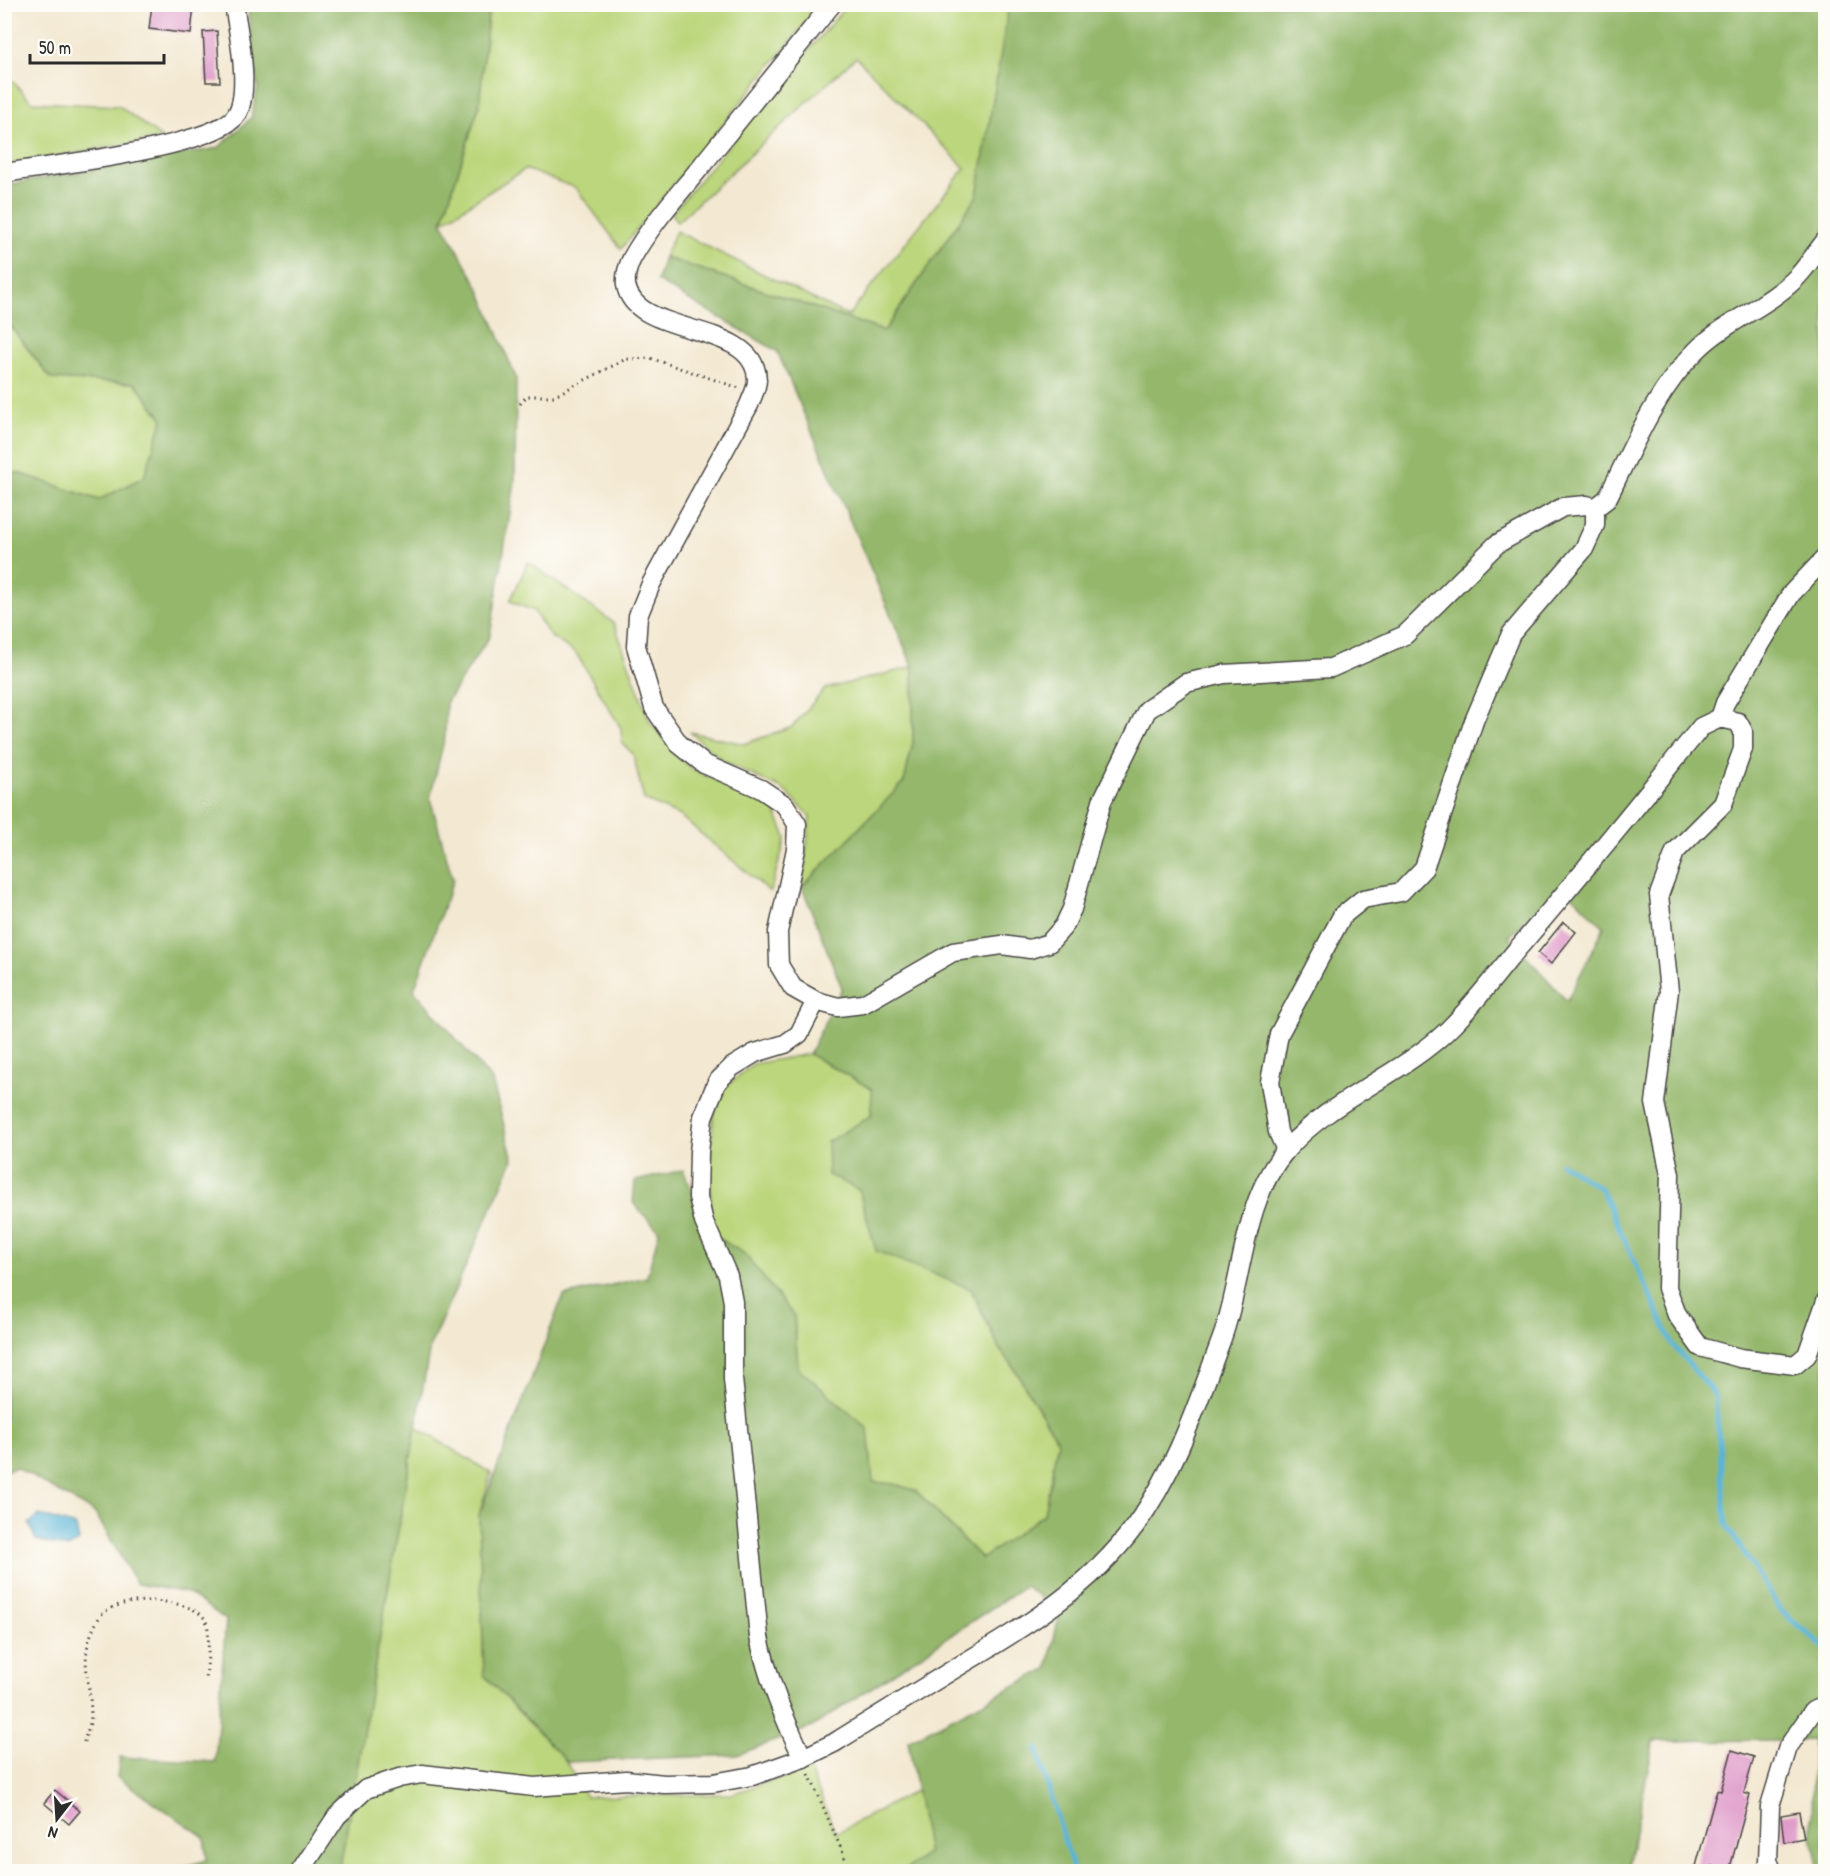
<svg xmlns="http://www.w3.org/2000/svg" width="1830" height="1876" font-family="'Patrick Hand',sans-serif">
	<rect width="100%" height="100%" fill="#fdfcf7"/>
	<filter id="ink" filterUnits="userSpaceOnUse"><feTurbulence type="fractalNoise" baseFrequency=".0167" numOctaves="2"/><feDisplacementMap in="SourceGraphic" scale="12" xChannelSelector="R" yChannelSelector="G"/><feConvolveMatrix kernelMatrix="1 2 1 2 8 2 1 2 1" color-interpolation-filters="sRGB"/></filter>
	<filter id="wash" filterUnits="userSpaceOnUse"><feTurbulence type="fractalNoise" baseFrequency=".008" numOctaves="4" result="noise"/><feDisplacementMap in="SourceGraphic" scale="24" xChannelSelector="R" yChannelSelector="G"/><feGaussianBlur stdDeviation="1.35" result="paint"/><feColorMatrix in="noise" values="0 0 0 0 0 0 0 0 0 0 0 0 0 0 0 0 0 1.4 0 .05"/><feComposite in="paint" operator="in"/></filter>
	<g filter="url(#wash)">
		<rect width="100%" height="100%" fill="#f3e8d1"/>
		<!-- green -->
		<g fill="#bbd67c" stroke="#738054" stroke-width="1.5">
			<polygon points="489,5 820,5 621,249 576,188 525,169 442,222 479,106"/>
			<polygon points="847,5 1009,5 977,196 884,331 664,257 676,231 848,316 965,168 856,57 677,222 672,213"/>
			<polygon points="4,72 32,102 119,106 162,138 5,165"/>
			<polygon points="4,318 51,379 135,383 163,419 144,477 99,500 19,473 5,473"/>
			<polygon points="528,562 614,623 650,722 690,768 774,808 786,838 770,892 680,816 644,800 633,754 622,743 621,728 576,653 550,636 534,611 510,601"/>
			<polygon points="913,667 913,743 904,782 802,887 810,816 784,790 723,761 690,732 744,744 792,727 825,689"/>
			<polygon points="809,1054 872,1089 871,1116 827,1143 859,1190 877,1251 971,1289 1000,1350 1011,1363 1058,1441 1044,1514 982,1559 916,1491 894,1484 873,1483 868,1429 798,1368 794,1316 712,1234 710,1170 713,1118 721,1091 753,1064"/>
			<polygon points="416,1427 491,1473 479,1515 484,1675 567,1762 586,1797 731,1794 809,1769 836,1833 917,1790 928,1853 903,1872 343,1872 340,1867"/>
		</g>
		<!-- forest -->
		<g fill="#94b76c" stroke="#60714c" stroke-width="1.5" fill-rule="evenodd">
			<polygon points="247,5 489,5 479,106 442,222 480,290 516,378 515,482 490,636 446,703 445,736 430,798 453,880 414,990 492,1080 513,1160 430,1346 340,1867 343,1871 169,1871 207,1860 204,1837 117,1777 120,1757 215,1762 226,1620 188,1593 137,1584 95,1513 16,1467 5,1471 5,473 19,473 99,500 144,477 163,419 135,383 51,379 5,318 5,185 218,148 251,118 258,87"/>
			<path d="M 1009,5 L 1825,5 L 1825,1871 L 1819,1871 L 1812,1836 L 1813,1740 L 1654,1741 L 1627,1870 L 1629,1871 L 903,1871 L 928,1853 L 908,1741 L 1047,1669 L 1060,1612 L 1025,1586 L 812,1727 L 737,1755 L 567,1762 L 484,1675 L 479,1515 L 563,1296 L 647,1277 L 659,1231 L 633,1203 L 635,1181 L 683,1170 L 712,1234 L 745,1254 L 794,1316 L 798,1368 L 868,1429 L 873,1482 L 894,1484 L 916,1491 L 982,1559 L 1044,1514 L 1058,1441 L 1011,1363 L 1000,1350 L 971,1289 L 876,1251 L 859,1190 L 828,1175 L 827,1142 L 871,1116 L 872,1089 L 809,1054 L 842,988 L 802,887 L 904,782 L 913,743 L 913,667 L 777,351 L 657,281 L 664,257 L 884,331 L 977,196 ZM 1562,885 L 1604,927 L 1567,1001 L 1509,937 Z"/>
		</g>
		<!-- water -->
		<polygon fill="#59b4d7" stroke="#427081" stroke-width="1.5" points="39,1515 76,1526 79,1541 68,1548 36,1540 29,1524"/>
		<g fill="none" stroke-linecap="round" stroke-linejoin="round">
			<!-- stream -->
			<g stroke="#59b4d7" stroke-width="5">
				<polyline points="1561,1163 1601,1189 1673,1345 1715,1395 1726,1524 1781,1611 1826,1649"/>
				<polyline points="1037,1749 1074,1872"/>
			</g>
		</g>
		<g id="blocks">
			<!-- building -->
			<g fill="#df99c9">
				<polygon points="152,4 194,4 191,34 149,29"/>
				<polygon points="217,31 220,82 206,82 203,32"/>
				<polygon points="1563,922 1576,932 1551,964 1538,953"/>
				<polygon points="1732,1750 1754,1757 1744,1793 1750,1795 1729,1871 1712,1866 1711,1870 1696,1866 1717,1790 1721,1791"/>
				<polygon points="55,1790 80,1811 69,1824 44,1803"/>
				<polygon points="1799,1812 1804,1838 1784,1842 1781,1815"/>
			</g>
		</g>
	</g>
	<g filter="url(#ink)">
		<use href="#blocks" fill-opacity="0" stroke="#494744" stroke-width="1.5"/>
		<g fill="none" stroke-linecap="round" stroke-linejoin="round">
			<!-- minor casing -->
			<g stroke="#494744" stroke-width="21">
				<g id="minor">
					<path d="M 832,4 C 789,58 746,111 703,164 C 679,194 651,224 632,258 C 628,266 625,276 626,285 C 635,339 756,319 757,380 C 757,388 752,397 749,405 L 651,584 L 638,616 L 636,646 L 654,708 L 679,744 L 704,764 L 761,789 L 785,805 L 797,824 L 796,849 L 778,932 L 779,965 L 793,988 L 816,1001 L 838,1007 L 863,1004 L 953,952 L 1002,945 L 1030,949 L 1049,943 L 1064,926 L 1072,909 L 1102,801 L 1147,710 L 1186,683 L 1224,674 L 1331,668 L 1405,635 L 1497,544 L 1563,507 L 1587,505 L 1595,508"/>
					<path d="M 4,173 C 47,166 218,147 237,114 C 251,89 238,32 234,4"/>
					<path d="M 1595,508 L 1607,499 C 1632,449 1656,390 1697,350 C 1726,321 1765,308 1794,280 C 1806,269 1815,253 1826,240"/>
					<polyline points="1720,718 1725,703 1791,594 1826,557"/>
					<polyline points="1286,1150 1278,1132 1270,1082 1279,1034 1342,916 1363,899 1401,892 1424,868 1474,721 1511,634 1584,549 1595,525 1595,508"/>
					<path d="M 803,1758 C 784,1718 768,1680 759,1637 L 733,1379 L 733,1302 L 728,1276 L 704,1222 L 698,1197 L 699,1152 L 703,1117 L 717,1082 L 732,1067 L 755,1053 L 785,1044 L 799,1034 L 816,1001"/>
					<path d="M 300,1872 L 337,1816 L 366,1789 L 399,1778 L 422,1774 L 534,1787 L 626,1780 L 664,1784 L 713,1783 L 752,1776 L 803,1758 L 834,1743 C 877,1716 920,1690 964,1663 C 1028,1625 1090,1587 1135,1526 C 1176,1470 1198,1402 1222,1338 C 1244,1277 1242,1200 1287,1149 C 1331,1099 1400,1076 1448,1030 C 1474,1005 1496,974 1520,946 C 1582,874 1641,801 1701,727 L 1720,718 L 1738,722 L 1743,731 L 1743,749 L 1723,804 L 1675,852 L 1659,895 L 1669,991 L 1655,1103 L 1670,1174 L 1667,1288 L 1677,1315 L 1700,1347 L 1740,1358 L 1795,1365 L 1807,1355 L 1826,1301"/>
					<polyline points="1773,1872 1768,1861 1770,1806 1788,1747 1813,1711 1826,1706"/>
				</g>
			</g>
			<!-- path -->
			<g stroke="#494744" stroke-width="3" stroke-dasharray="1.5 4.5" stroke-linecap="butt">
				<polyline points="520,404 527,396 554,396 626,359 650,358 739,388"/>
				<path d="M 84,1742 C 86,1734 91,1724 91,1716 C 91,1677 76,1657 99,1618 C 113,1594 194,1596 206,1621 C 211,1631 207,1666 206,1680"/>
				<polyline points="809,1774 851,1872"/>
			</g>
			<!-- minor -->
			<use href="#minor" stroke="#fff" stroke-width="18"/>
		</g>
	</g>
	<!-- margin -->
	<rect width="1830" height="1876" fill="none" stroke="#fdfcf7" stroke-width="24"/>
	<!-- north arrow -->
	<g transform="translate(57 1819) rotate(197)" stroke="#fdfcf7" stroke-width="4.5" paint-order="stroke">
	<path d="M0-4.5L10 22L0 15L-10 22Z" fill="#2b2b2b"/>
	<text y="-9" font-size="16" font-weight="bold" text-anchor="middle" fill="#2b2b2b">N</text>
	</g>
	<!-- scale -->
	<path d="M30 54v9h134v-9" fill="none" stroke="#2b2b2b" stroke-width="3"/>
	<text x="39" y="54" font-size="18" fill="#2b2b2b" stroke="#fdfcf7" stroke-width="4.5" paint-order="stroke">50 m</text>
</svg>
